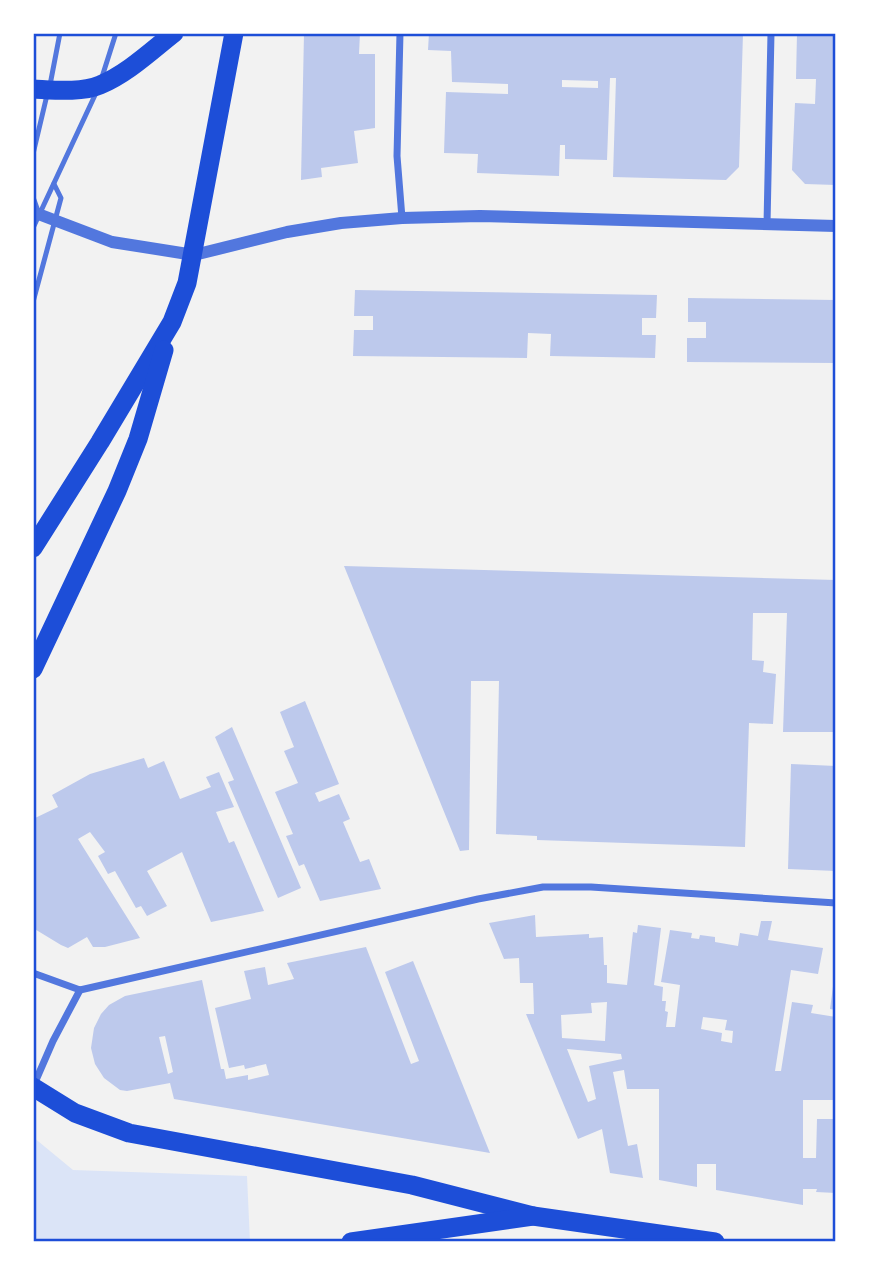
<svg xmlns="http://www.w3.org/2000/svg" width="869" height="1275" font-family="Literata,serif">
	<rect width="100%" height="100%" fill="#f2f2f2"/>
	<!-- green -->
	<polygon fill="#dbe4f7" points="33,1137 73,1170 247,1176 250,1242 33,1242"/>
	<!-- building -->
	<g fill="#bdc9ec" fill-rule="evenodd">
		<polygon points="304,33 360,33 359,54 375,54 375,128 354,131 358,163 321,168 322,177 301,180"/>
		<path d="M 429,33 L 743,33 L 739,167 L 726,180 L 613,177 L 616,78 L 610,78 L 607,160 L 565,159 L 565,145 L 560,145 L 559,176 L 477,173 L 478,154 L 444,153 L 446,92 L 508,94 L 508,84 L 452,82 L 451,51 L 428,50 ZM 562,80 L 598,81 L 598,88 L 562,87 Z"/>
		<polygon points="797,33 836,33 836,185 805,184 792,170 795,103 815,104 816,79 796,79"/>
		<polygon points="355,290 657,295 656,318 642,318 642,335 656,335 655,358 550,356 551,334 528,333 527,358 353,356 354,330 373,330 373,316 354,316"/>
		<polygon points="688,298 836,300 836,363 687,362 687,338 706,338 706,322 688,322"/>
		<polygon points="344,566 836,580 836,732 783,732 787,613 753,613 752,660 764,661 763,672 776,674 773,724 749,723 745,847 537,840 537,836 496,834 499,681 471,681 469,850 460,851"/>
		<polygon points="305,701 339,784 315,793 319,802 339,794 350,819 343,822 360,862 369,859 381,889 320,901 304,864 299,866 286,836 293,834 275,792 298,783 284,751 294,747 280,712"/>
		<polygon points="232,727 301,888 278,898 228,782 234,780 215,737"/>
		<polygon points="144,758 148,768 164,761 180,799 211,787 206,777 219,772 234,807 216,812 229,843 234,841 264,911 211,922 182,852 147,871 167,906 147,916 141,906 136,908 115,871 108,874 98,856 105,852 90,832 78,839 140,938 105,947 93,947 87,937 68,948 61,945 33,928 33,819 58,807 52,795 90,774"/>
		<polygon points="791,764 836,766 836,871 788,869"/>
		<path d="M 535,915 L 536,937 L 589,934 L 589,938 L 603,937 L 604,965 L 607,965 L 607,983 L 627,985 L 633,932 L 637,933 L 638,925 L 661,928 L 654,985 L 663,987 L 662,1001 L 666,1001 L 665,1011 L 668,1012 L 666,1027 L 675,1027 L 680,985 L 661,982 L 670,930 L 692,933 L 691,938 L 699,939 L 700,935 L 715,937 L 715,942 L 738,946 L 740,933 L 758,936 L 761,921 L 772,921 L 768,940 L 823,948 L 818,974 L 791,970 L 775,1071 L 781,1071 L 792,1002 L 813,1005 L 811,1013 L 836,1017 L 836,1100 L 803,1100 L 803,1158 L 816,1158 L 817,1119 L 836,1119 L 836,1193 L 816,1192 L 817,1189 L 803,1189 L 803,1205 L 716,1190 L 716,1164 L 697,1164 L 697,1187 L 659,1180 L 659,1089 L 627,1089 L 624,1070 L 613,1072 L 628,1146 L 637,1144 L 643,1178 L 610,1173 L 602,1129 L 578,1139 L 526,1014 L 534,1014 L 533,983 L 520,983 L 519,958 L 504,959 L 489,923 ZM 607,1002 L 605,1041 L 562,1038 L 561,1015 L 592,1013 L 591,1003 ZM 703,1017 L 727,1020 L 725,1030 L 733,1031 L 732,1043 L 721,1041 L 722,1033 L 701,1029 ZM 567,1049 L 621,1054 L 622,1059 L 589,1066 L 596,1099 L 588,1102 Z"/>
		<path d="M 366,947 L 411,1064 L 419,1061 L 385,972 L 413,961 L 490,1153 L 174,1099 L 170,1083 L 127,1091 L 120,1090 L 104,1078 L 95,1064 L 91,1048 L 94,1028 L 101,1014 L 109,1005 L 125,996 L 202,980 L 221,1069 L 224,1069 L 226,1079 L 248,1075 L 248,1080 L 269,1075 L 266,1064 L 245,1069 L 244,1065 L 229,1068 L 215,1008 L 251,999 L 244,971 L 265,967 L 268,985 L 294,979 L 287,963 ZM 165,1036 L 173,1072 L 168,1074 L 159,1037 Z"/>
		<polygon points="834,979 836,979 836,1010 830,1009"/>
	</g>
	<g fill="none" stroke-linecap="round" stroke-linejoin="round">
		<!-- service -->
		<g stroke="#5277de" stroke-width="5">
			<polyline points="102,77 116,33"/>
			<polyline points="50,85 60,33"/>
			<polyline points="33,154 47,95"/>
			<polyline points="33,197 38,211"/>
			<polyline points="33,228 96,93"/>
			<polyline points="33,302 61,198 54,184"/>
		</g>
		<!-- minor -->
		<g stroke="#5277de" stroke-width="7">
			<polyline points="400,33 397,156 402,218"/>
			<polyline points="767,224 771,33"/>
			<polyline points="33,973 80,990 478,899 543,887 591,887 836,903"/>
			<polyline points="33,1087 53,1041 80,990"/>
		</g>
		<!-- tertiary -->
		<polyline stroke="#5277de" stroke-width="12" points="33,212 112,242 194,255 287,232 341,223 402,218 480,216 836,226"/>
		<!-- trunk -->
		<g stroke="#1d4ed8" stroke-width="19">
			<path d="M 33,89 C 54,90 81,93 100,85 C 127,74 151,51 174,33"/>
			<polyline points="33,548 100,442 172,322 187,283 234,33"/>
			<polyline points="33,669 117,491 138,439 164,350"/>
			<polyline points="33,1087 75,1113 129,1133 412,1185 533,1216"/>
			<polyline points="351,1242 533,1216 715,1242"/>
		</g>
	</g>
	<!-- border -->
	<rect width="869" height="1275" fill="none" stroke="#ffffff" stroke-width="70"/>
	<rect x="35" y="35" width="799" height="1205" fill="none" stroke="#1d4ed8" stroke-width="2.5"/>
</svg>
